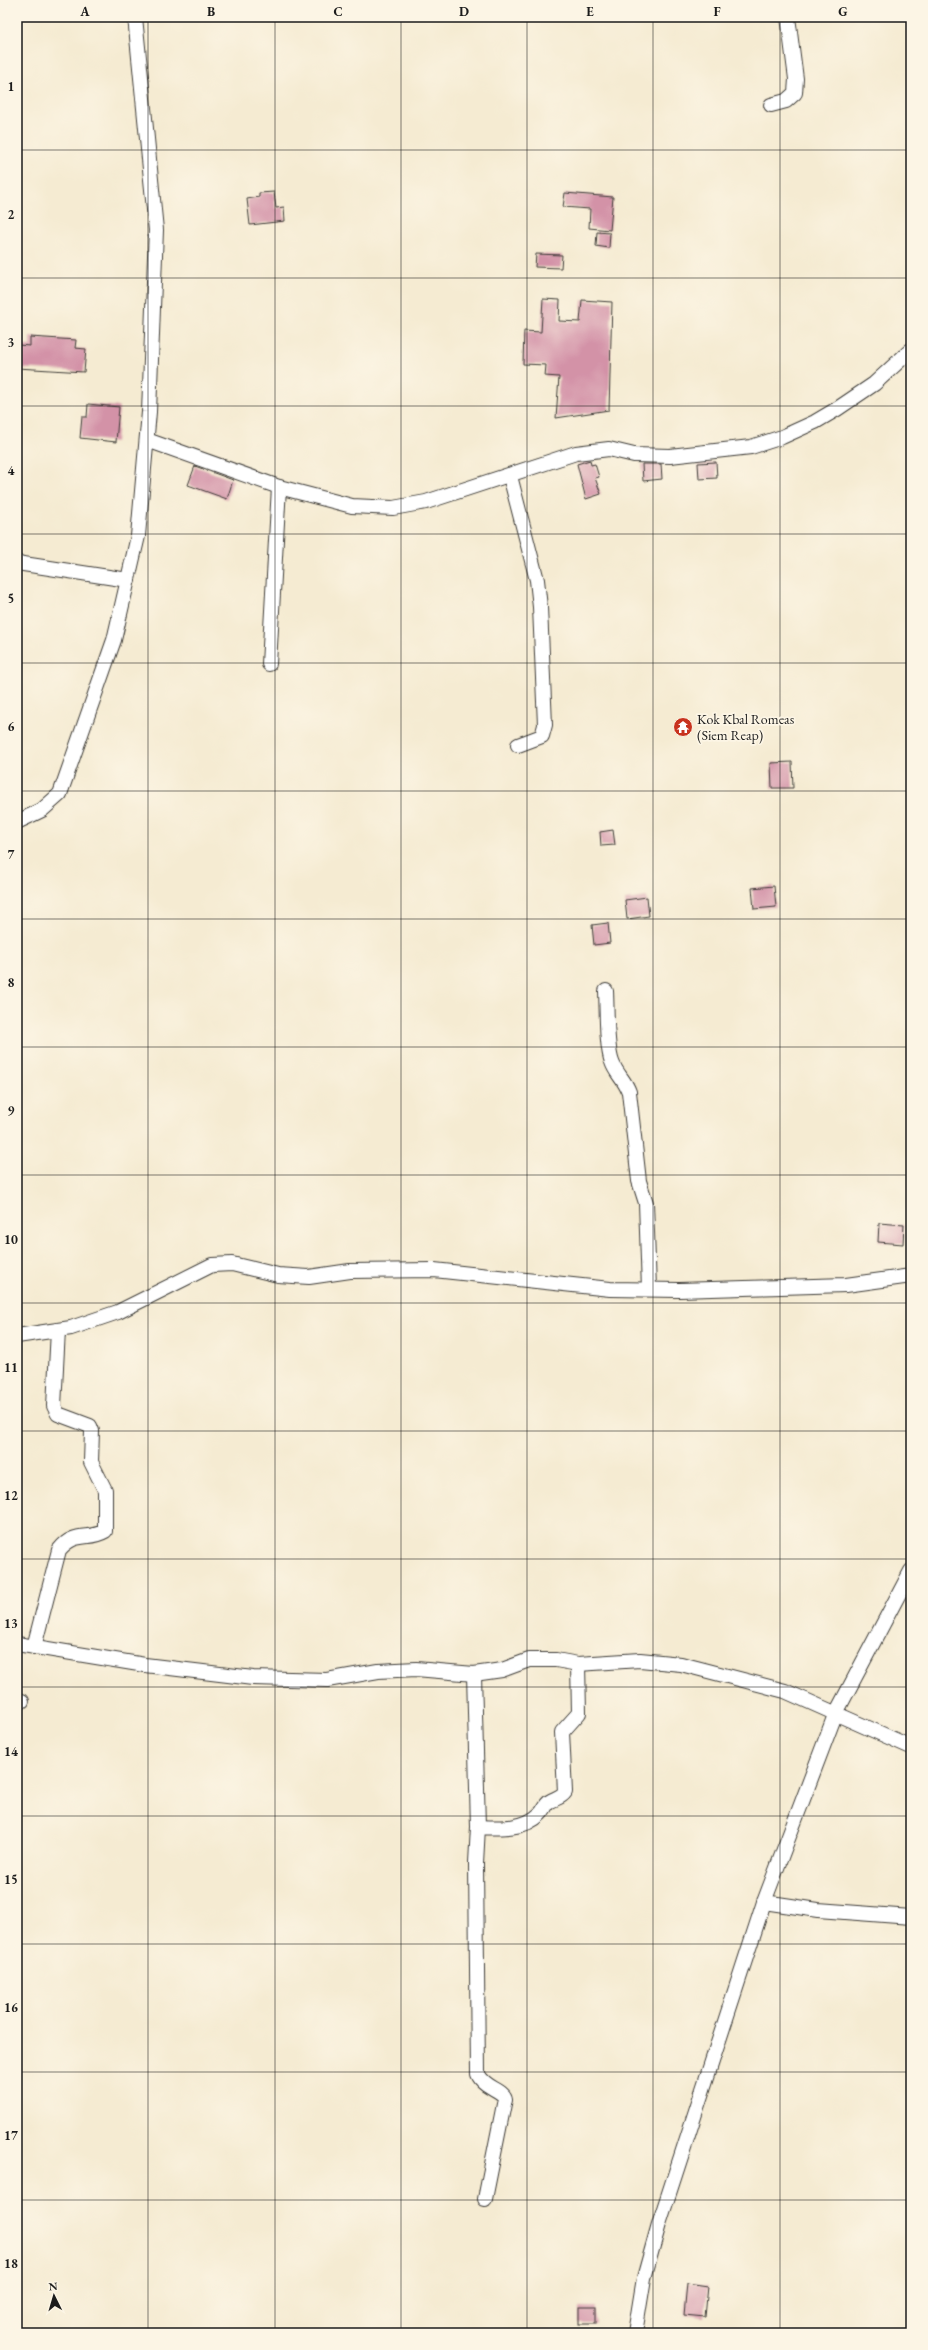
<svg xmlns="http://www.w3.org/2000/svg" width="928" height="2350" font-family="'EB Garamond',serif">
	<rect width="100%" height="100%" fill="#fcf5e5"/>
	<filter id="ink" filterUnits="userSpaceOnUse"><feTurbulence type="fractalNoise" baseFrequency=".025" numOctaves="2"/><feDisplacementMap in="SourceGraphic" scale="8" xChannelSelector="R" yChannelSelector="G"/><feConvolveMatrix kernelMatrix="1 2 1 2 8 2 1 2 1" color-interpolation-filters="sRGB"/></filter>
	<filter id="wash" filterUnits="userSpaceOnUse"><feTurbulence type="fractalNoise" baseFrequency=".012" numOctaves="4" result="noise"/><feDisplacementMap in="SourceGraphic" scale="16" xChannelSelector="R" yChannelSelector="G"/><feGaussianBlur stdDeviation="0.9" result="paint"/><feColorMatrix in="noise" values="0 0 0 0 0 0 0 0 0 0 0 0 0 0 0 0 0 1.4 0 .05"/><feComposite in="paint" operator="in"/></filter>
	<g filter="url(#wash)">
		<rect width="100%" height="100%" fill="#f5ebd2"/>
		<g id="blocks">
			<!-- building -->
			<g fill="#d392a7">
				<polygon points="274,192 276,208 284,207 285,221 250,225 247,199 259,197 259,193"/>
				<polygon points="565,193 613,197 610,230 589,228 590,209 563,207"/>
				<polygon points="597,232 610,233 609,248 596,246"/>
				<polygon points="536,254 562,255 561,268 535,267"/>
				<polygon points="543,299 560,300 559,321 580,322 582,300 612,302 609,410 556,418 559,377 545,376 546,365 523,364 524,331 541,332"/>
				<polygon points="30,337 76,340 75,348 86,349 84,372 17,368 18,345 30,346"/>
				<polygon points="88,404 119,407 116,442 80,438 82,417 87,417"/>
				<polygon points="590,460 591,465 595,464 599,477 595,478 601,494 586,499 577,464"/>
				<polygon points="716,462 717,478 699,479 698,463"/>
				<polygon points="642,464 661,464 662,479 643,481"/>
				<polygon points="195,466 233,480 227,499 188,485"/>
				<polygon points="792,762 793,788 772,788 771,763"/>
				<polygon points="613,830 615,845 601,846 600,832"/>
				<polygon points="774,886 776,907 754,909 752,888"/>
				<polygon points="647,897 649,916 627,919 625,900"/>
				<polygon points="608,923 610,943 594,945 592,925"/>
				<polygon points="879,1223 904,1225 903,1244 878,1242"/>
				<polygon points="687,2283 708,2286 705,2317 684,2315"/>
				<rect x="579" y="2307" width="17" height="17"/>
			</g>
		</g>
	</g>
	<g filter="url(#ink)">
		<use href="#blocks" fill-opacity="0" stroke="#3d3b37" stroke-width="1"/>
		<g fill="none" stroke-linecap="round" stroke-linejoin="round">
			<!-- street casing -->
			<g stroke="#3d3b37" stroke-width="16">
				<g id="street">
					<polyline points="771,105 786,101 795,93 796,79 788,17"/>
					<polyline points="147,440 279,487 352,506 393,508 426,502 576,453 609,449 634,455 670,456 751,447 782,437 815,422 837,409 874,384 911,350"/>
					<polyline points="510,476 537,580 540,607 545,725 542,736 518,745"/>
					<polyline points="17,563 128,580"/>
					<polyline points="269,664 279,487"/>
					<polyline points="17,822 42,810 60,794 114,640 138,536 149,412 156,230 135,17"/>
					<path d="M 606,991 C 607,1009 606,1046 612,1062 C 616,1074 625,1080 629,1092 L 639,1181 L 646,1203 L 649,1289"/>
					<polyline points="17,1336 71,1328 118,1312 212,1265 232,1264 278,1275 309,1277 350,1271 434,1270 610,1289 679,1290 846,1285 911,1276"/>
					<polyline points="17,1644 145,1665 253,1678 327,1680 378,1671 416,1669 474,1674 502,1670 529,1660 556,1660 578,1664 640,1660 681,1664 785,1691 911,1747"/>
					<path d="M 34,1647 L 59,1550 C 75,1530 88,1541 105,1531 L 105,1490 L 91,1462 L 92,1431 L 90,1426 L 58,1414 L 54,1406 L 58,1330"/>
					<polyline points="474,1674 478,1827"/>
					<polyline points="17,1704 22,1701"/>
					<polyline points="764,1902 818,1910 911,1917"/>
					<path d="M 485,2199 L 505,2099 C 504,2090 484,2088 478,2074 L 476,1863 L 478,1827 C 499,1828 524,1830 540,1814 C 544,1811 545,1805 549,1802 C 555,1798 561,1798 565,1792 L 562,1732 L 579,1713 L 578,1664"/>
					<polyline points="635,2333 644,2278 659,2224 764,1902 835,1715 911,1571"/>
				</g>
			</g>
			<!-- street -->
			<use href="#street" stroke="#fff" stroke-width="14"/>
		</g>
	</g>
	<!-- grid -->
	<path fill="none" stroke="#1c1c1c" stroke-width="1" stroke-opacity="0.55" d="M 148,17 L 148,2333M 275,17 L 275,2333M 401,17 L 401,2333M 527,17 L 527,2333M 653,17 L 653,2333M 780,17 L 780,2333M 17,150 L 911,150M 17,278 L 911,278M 17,406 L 911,406M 17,534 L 911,534M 17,663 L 911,663M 17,791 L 911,791M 17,919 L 911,919M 17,1047 L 911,1047M 17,1175 L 911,1175M 17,1303 L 911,1303M 17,1431 L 911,1431M 17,1559 L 911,1559M 17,1687 L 911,1687M 17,1816 L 911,1816M 17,1944 L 911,1944M 17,2072 L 911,2072M 17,2200 L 911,2200"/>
	<!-- icons -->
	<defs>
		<g id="temple-disc" transform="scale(1)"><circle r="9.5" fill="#c8321e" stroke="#fcf5e5"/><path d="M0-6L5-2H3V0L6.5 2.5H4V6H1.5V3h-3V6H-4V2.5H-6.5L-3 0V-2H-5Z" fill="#fff"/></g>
	</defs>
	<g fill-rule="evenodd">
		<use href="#temple-disc" x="683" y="727"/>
	</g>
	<g text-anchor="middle" stroke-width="3.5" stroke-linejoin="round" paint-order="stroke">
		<!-- poi labels -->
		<g font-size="14" fill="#1c1c1c" stroke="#fcf5e5" text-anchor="start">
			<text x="697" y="724">Kok Kbal Romeas<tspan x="697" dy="16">(Siem Reap)</tspan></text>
		</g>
	</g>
	<!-- margin -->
	<rect width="928" height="2350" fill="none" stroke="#fcf5e5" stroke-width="44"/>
	<!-- north arrow -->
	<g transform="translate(54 2296) rotate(355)" stroke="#fcf5e5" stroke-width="3" paint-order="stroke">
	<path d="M0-3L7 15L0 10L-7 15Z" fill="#1c1c1c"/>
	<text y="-6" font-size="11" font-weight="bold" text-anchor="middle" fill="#1c1c1c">N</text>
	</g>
	<rect x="22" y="22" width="884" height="2306" fill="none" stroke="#1c1c1c" stroke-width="1.5"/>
	<g font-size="13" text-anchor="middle" font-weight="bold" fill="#1c1c1c">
		<text x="85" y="16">A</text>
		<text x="211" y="16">B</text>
		<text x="338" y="16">C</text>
		<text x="464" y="16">D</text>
		<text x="590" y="16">E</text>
		<text x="717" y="16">F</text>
		<text x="843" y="16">G</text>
		<text x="11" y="91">1</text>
		<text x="11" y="219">2</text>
		<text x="11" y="347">3</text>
		<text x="11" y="475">4</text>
		<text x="11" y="603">5</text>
		<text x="11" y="731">6</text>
		<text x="11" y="859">7</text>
		<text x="11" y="987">8</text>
		<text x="11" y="1115">9</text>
		<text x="11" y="1244">10</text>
		<text x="11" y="1372">11</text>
		<text x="11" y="1500">12</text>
		<text x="11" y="1628">13</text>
		<text x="11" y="1756">14</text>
		<text x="11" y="1884">15</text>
		<text x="11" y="2012">16</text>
		<text x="11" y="2140">17</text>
		<text x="11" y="2268">18</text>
	</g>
</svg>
